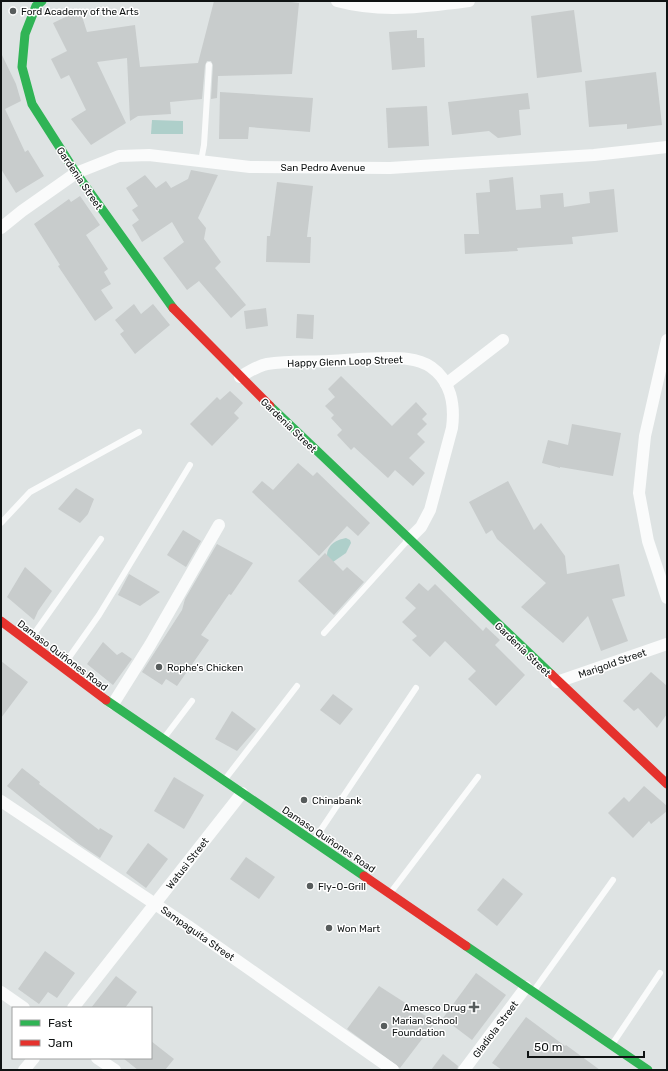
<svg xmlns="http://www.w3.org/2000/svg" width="668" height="1071" font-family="Rubik,sans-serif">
	<rect width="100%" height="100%" fill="#dee3e3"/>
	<!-- water -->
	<g fill="#aecfca">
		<polygon points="152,120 183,121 183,134 151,134"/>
		<path d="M 346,538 L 350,540 L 351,543 L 346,553 L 333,562 L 327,558 C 326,546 335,540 346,538 Z"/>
	</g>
	<!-- building -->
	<g fill="#c8cccc">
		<polygon points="214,1 283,1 299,3 292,74 218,76 217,98 211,99 213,65 211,61 207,61 205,65 202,99 170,102 171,114 138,116 130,121 127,58 97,62 126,123 91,145 71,119 86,110 69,75 61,79 51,59 67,51 53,23 80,10 87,32 135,25 140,67 198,63"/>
		<polygon points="574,10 582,72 537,78 531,16"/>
		<polygon points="417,30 417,38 424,38 425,67 392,70 389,32"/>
		<polygon points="1,53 16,84 21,101 5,109 25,152 28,150 44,176 16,193 1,169"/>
		<polygon points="656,72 662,125 627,129 627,124 589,127 585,81"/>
		<polygon points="220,92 313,98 310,132 249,127 248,139 219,139"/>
		<polygon points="528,93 530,109 519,110 521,135 498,138 489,131 452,135 448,102"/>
		<polygon points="427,106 429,146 388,148 386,108"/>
		<polygon points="191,170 218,175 198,218 206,228 204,239 221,262 215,268 246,305 231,318 199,281 187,290 163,258 184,242 172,222 142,242 132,225 139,220 132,210 138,206 126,188 145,175 156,188 166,181 171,188 188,179"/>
		<polygon points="513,177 516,210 541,208 540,195 563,193 564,207 590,203 589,192 614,189 618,232 572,237 573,244 517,248 518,251 465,254 464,234 479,234 476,193 490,192 489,180"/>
		<polygon points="277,182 313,186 307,237 311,237 310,263 266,262 267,236 270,236"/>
		<polygon points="80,196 100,225 86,235 108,269 104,272 111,284 101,290 113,308 95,321 58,266 60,265 34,224 69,199 71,202"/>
		<polygon points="134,304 141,314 153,304 170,325 135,354 120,334 124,331 115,320"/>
		<polygon points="266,308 268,326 246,329 244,311"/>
		<polygon points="297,314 314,315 313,339 296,338"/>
		<polygon points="341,376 392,426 416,402 427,414 422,419 427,424 417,434 425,442 409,458 425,473 413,486 395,470 388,478 354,447 351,450 337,435 342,430 331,418 334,415 325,406 335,397 328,389"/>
		<polygon points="230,391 243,403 234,413 239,418 212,446 190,424 217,397 220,400"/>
		<polygon points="572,424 621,433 613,476 560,467 560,468 542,463 548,440 568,445"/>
		<polygon points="298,463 313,476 317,472 370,523 358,536 347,526 319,556 252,492 262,481 273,490"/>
		<polygon points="508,481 534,530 541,523 565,556 567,574 619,564 625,596 612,599 628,641 601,651 588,616 563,643 521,607 546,583 497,539 492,530 486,534 469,502"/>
		<polygon points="76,488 94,499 88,514 80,523 58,509"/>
		<polygon points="183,530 201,541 186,567 167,555"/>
		<polygon points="217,544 253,563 231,595 229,594 201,635 209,640 177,686 166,679 162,685 142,672 182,610 185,599"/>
		<polygon points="325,553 343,571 347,567 364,582 334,615 298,581"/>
		<polygon points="25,567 52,591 38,611 34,620 7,597"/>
		<polygon points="129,574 160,592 140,606 118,595"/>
		<polygon points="419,583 428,591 435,584 483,631 486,627 500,640 495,645 525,675 496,706 468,679 476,671 445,641 430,657 412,640 417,636 402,622 416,608 405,598"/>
		<polygon points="103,642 117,655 122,652 132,659 113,685 87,664"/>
		<polygon points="1,661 28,682 1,718"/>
		<polygon points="651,672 667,686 667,714 657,728 638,708 634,711 623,701"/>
		<polygon points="333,694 353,709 340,725 320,710"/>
		<polygon points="232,711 256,729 237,751 215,739"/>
		<polygon points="22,768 40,782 39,784 99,830 100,828 113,836 100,858 79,844 7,786"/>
		<polygon points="174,777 204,795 184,829 154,811"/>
		<polygon points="644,786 667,806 667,811 651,824 649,821 633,838 608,813 624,797 629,802"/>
		<polygon points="148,843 168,859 146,888 126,873"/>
		<polygon points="246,857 275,877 259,899 230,879"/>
		<polygon points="503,878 523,894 497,926 477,910"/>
		<polygon points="45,951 75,973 57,998 48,992 39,1004 18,989"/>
		<polygon points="476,973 506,995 472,1040 443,1018"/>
		<polygon points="116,976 137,992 125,1008 91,1008"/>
		<polygon points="379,986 435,1022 400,1068 347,1029"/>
		<polygon points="526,1017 565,1046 566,1045 600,1070 502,1070 492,1063"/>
		<polygon points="151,1041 174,1059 165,1070 138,1070 123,1058 151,1058"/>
		<polygon points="443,1054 458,1066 457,1070 431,1070"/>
	</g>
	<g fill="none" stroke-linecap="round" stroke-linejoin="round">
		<!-- lane -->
		<g stroke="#fafbfb" stroke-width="6">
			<polyline points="201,161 204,145 209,65"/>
			<polyline points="1,523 30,492 139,432"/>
			<polyline points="324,633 408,540"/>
			<polyline points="29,641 101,539"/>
			<polyline points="63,666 99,615 190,465"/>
			<polyline points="164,738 192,701"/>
			<polyline points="226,778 297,686"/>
			<polyline points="314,840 416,688"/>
			<polyline points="391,892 478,777"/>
			<polyline points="535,989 613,880"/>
			<polyline points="613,1043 660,973"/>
		</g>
		<!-- street -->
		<g stroke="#fafbfb" stroke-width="12">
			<path d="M 337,1 C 381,13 424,7 469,1"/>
			<polyline points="1,228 22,211 76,173 119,156 149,155 250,167 390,168 594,155 667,147"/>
			<polyline points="667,340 645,436 639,493 648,541 667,598"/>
			<path d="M 240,377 C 248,372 257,366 267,364 C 287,361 309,362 329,361 C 355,360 383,356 408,359 C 416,360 425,363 431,367 C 451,381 455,405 452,428 L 430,510 L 421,527 L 409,539"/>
			<polyline points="446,384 503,340"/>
			<polyline points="557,682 667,644"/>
			<polyline points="113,704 150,645 219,525"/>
			<polyline points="1,801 188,926 393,1070"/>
			<polyline points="1,992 24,1008"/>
			<polyline points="73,1008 242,793"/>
			<polyline points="97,1058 115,1070"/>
			<polyline points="24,1070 34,1058"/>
			<polyline points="464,1070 526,987"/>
		</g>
		<!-- fast -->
		<g stroke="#30b455" stroke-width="9">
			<polyline points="42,1 36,6 25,34 22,67 32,104 76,173 173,308"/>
			<polyline points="270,406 551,674"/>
			<polyline points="106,700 364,876"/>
			<polyline points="466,946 648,1070"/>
		</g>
		<!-- jam -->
		<g stroke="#e5322d" stroke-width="9">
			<polyline points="173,308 270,406"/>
			<polyline points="1,621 106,700"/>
			<polyline points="551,674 667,784"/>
			<polyline points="364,876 466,946"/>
		</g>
	</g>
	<!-- markers -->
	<g fill="#575c5c" stroke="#fff" stroke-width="1.5">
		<circle cx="13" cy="11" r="4"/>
		<circle cx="159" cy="667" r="4"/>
		<circle cx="304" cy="800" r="4"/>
		<circle cx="310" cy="886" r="4"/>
		<circle cx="329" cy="928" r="4"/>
		<path d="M472 1001h4v4h4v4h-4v4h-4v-4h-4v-4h4z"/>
		<circle cx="384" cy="1026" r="4"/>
	</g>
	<g text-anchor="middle" stroke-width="3" stroke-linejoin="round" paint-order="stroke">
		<!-- poi labels -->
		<g font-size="10" fill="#0f1313" stroke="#fff" text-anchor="start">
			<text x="21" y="15">Ford Academy of the Arts</text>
			<text x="167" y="671">Rophe's Chicken</text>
			<text x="312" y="804">Chinabank</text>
			<text x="318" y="890">Fly-O-Grill</text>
			<text x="337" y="932">Won Mart</text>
			<text x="466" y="1011" text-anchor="end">Amesco Drug</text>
			<text x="392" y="1024">Marian School<tspan x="392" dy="12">Foundation</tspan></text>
		</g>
		<!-- street labels -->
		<g font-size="10" fill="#0f1313" stroke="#fff">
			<text x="323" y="171">San Pedro Avenue</text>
			<text transform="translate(80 178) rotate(56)" y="4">Gardenia Street</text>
			<text transform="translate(345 361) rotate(-2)" y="4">Happy Glenn Loop Street</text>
			<text transform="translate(289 425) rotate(44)" y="4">Gardenia Street</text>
			<text transform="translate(523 649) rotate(44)" y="4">Gardenia Street</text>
			<text transform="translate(63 655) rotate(37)" y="4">Damaso Quiñones Road</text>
			<text transform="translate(612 663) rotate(-19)" y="4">Marigold Street</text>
			<text transform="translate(329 839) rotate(34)" y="4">Damaso Quiñones Road</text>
			<text transform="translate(187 863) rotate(-52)" y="4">Watusi Street</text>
			<text transform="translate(198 933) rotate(35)" y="4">Sampaguita Street</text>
			<text transform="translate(495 1029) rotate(-53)" y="4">Gladiola Street</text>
		</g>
	</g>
	<!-- border -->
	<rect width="668" height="1071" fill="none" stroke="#0f1313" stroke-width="4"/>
	<!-- legend -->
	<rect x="12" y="1007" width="140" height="52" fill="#ffffff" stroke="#9fa1a1"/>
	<rect x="20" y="1020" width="20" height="6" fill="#30b455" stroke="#9fa1a1"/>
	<text x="48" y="1027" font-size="12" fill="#0f1313">Fast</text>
	<rect x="20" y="1040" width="20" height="6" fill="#e5322d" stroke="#9fa1a1"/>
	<text x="48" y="1047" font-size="12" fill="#0f1313">Jam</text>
	<!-- scale -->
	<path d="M528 1051v6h116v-6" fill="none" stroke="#0f1313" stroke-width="2"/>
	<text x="534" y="1051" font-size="12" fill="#0f1313" stroke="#ffffff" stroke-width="3" paint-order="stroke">50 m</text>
</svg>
